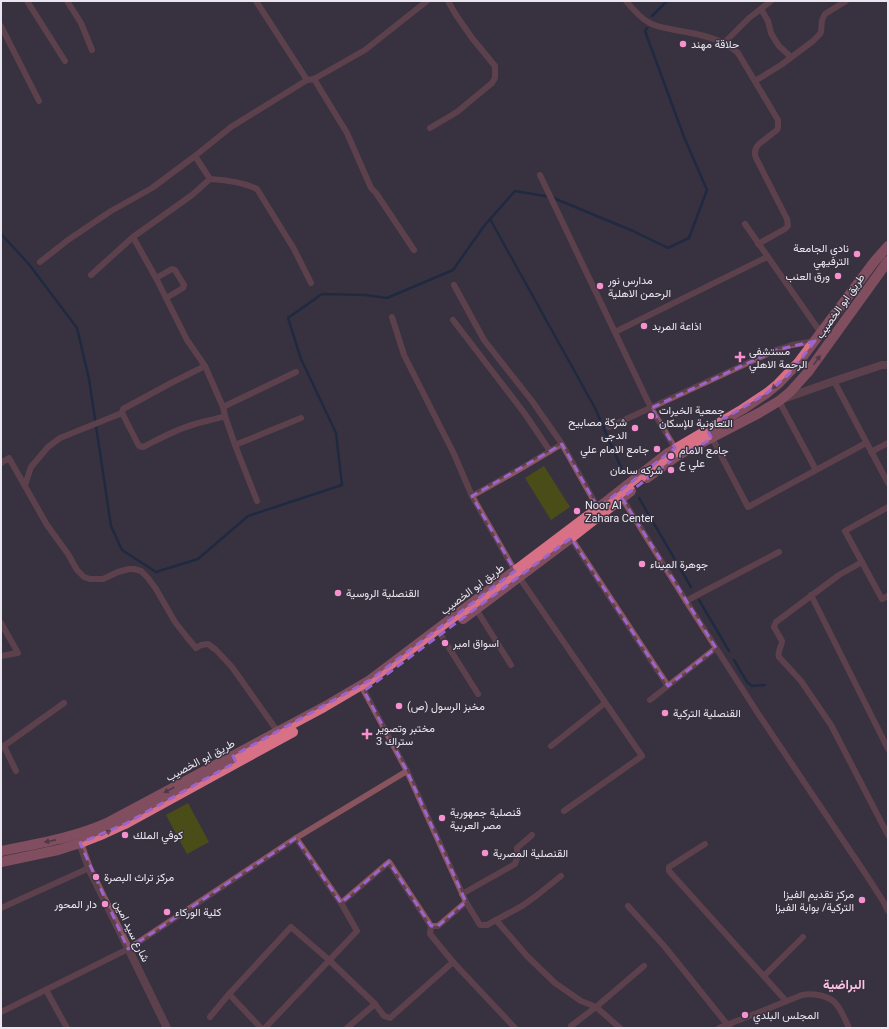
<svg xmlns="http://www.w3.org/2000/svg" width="889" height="1029" font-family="Roboto,Vazirmatn,sans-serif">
	<rect width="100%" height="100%" fill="#38313f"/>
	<!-- garden -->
	<g fill="#4b4d18">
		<polygon points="544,466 570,507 551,520 525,478"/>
		<polygon points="188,803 209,842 187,854 166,815"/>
	</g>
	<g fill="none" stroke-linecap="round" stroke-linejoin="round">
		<!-- stream -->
		<g stroke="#024" stroke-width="2.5">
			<polyline points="652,16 667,1"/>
			<polyline points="490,219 595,408 623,472"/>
			<polyline points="1,234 28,263 77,328 89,379 111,526 122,550 156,572 198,559 248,516 342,485 336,433 301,359 288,318 322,294 365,295 387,298 453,270 484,226 515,191 551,197 633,231 668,248 689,238 707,190 684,137 645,31 647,28"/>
			<polyline points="639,498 691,587"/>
			<polyline points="699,600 729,651"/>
			<polyline points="734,660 747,682 752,686 765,685"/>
		</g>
		<!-- minor -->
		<g stroke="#88555e" stroke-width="6">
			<polyline points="27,1 65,61"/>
			<polyline points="67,1 81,23 92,50"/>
			<polyline points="256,1 307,80"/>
			<path d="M 626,1 C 633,9 639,17 648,22 C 656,27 666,28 675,30 C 696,34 721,37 738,53 L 778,120 L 778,127 L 777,130 L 759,144 C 755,148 754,153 756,158 L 787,219 L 788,226 L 785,229 L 758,244"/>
			<polyline points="761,9 768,21 771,33 775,40 779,46 791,57"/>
			<polyline points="1,26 39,101"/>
			<polyline points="724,43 749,18 771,1"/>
			<polyline points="314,79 347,133 371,188 376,193 414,250"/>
			<polyline points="755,81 781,65 813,41 819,35 821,32 822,20 825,14 846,1"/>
			<polyline points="430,128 457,112 492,83 495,78 495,66 472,38 456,15 448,1"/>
			<polyline points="540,175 651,408 675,448"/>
			<path d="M 210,179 C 226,180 243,182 257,189 L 294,249 L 311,283"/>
			<polyline points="745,224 821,333"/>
			<polyline points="133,237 156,278 187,340 205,366 223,407 225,416 235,445 257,501"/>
			<polyline points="40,262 68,240 111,211 152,188 195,156 231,127 307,80 314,79 365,50 427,1"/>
			<polyline points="91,275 133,237 192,195 210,179 195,156"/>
			<polyline points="156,278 172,269 175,270 184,285 183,288 166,298"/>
			<polyline points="454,285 484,340 532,401 562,444 598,508"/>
			<polyline points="392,317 404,355 454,454 472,496 515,571"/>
			<polyline points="453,320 525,414 550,451"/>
			<polyline points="615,332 767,257"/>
			<path d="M 205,366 L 171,383 L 123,409 L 122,413 L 139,446 L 143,447 C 159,439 175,430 192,425 C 203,421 214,420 225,416"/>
			<polyline points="834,381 888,483"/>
			<polyline points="779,401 816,470"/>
			<polyline points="223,407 296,372"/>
			<polyline points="609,427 776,350 792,345 815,341"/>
			<polyline points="711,436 748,507 866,443"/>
			<polyline points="235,445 301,418"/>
			<polyline points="871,452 888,443"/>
			<polyline points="1,463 9,458 47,525 68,554 77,570 84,577 90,579 103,579 118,572 129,569 134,569 141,571 148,578 156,589 175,622 186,636 196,648 201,645 208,644 216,650 232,667 278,732"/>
			<polyline points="25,485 31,467 48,447 60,438 122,413"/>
			<polyline points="472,496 520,469 562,444"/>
			<polyline points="622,498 686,601 757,712 867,876 883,901 888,911"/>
			<polyline points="888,507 845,531 882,599 888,596"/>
			<polyline points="571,538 668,686"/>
			<path d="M 862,562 L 839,575 L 776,622 L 774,627 L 782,641 C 782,647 777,650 779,657 L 801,681 L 831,725 L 888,835"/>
			<polyline points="519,577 642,756 564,811"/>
			<polyline points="811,595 888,749"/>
			<polyline points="686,601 779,552"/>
			<polyline points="476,609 511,665"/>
			<polyline points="1,623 18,653 1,656"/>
			<polyline points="441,635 478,694"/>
			<polyline points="364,691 407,771 466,902 480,925 487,925 522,906 536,896 561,876"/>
			<polyline points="650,700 716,648"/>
			<polyline points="4,746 16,771"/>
			<polyline points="551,746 605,703"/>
			<polyline points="1,748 64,703"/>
			<polyline points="705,844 669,867 669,871 786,1001"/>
			<polyline points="462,894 515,864 517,858 517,848 532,835"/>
			<polyline points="341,903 389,862 431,926 430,934 453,962 515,1028"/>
			<polyline points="628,906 665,947 730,1028"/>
			<polyline points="1,908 89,868"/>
			<polyline points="496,920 527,956 555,983 581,1001 596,1007 620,1028"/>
			<polyline points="431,926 438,926 466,902"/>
			<polyline points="764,976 803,937"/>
			<polyline points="46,990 67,1028"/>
			<polyline points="229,994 261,1028"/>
			<polyline points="1,1012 128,949 296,838 407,771"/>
			<polyline points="210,1017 229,994 291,927 329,960 375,1004 384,1016 390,1018 453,962"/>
			<polyline points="571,1026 596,1007 644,966"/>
			<polyline points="265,1028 357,931 341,903 296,838"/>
			<polyline points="347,1028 375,1004"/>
			<path d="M 719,1028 L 802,995 C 812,993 830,995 837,1005 C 842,1012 846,1021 849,1028"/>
		</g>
		<!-- tertiary -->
		<g stroke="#88555e" stroke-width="8">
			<polyline points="783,399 834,381 882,365 888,365"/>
			<polyline points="80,843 89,868 167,1028"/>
		</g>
		<!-- primary -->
		<g stroke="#d87186" stroke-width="10">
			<polyline points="647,478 666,464 680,454 759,413 779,401 790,392 808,372 888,261"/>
			<polyline points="463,619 571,538 631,491"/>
			<path d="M 1,851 C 40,843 73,838 109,822 L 324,707 L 370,680 L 598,508 L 668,453 L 743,409 L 767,393 L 778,384 L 798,363 L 874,262 L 888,246"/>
			<polyline points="1,862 58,850 80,843 103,834 125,824 293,732"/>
		</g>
	</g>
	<!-- one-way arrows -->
	<defs><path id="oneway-solid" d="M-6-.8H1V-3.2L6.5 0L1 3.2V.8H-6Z"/></defs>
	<g fill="#684454">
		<use href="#oneway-solid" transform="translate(817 360) rotate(-55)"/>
		<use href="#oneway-solid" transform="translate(776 385) rotate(139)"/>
		<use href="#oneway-solid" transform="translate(169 790) rotate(152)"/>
		<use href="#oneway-solid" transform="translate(106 833) rotate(-25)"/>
		<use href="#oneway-solid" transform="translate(50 841) rotate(169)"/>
	</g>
	<!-- marked area -->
	<path d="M0 0H889V1029H0ZM 815,341 L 789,374 L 767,393 L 707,429 L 712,439 L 673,459 L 622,498 L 716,648 L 668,686 L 571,538 L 364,691 L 407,771 L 466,902 L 438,926 L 431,926 L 389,862 L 341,903 L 296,838 L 128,949 L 80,843 L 125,824 L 236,762 L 233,756 L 370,680 L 515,571 L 472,496 L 562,444 L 598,508 L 675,448 L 651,408 L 776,350 Z" fill="#38313f" fill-opacity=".55" fill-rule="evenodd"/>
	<path fill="none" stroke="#9c64cd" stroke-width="3" stroke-dasharray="8 5" stroke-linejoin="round" d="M 815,341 L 789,374 L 767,393 L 707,429 L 712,439 L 673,459 L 622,498 L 716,648 L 668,686 L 571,538 L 364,691 L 407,771 L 466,902 L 438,926 L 431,926 L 389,862 L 341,903 L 296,838 L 128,949 L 80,843 L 125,824 L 236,762 L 233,756 L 370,680 L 515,571 L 472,496 L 562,444 L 598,508 L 675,448 L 651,408 L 776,350 Z"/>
	<!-- markers -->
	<g fill="#f690cf" stroke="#38313f" stroke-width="1.5">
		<circle cx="683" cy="44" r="4"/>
		<circle cx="857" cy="254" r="4"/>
		<circle cx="838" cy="276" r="4"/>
		<circle cx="600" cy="286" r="4"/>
		<circle cx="644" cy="326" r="4"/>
		<path d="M738 351h4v4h4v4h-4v4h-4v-4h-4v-4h4z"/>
		<circle cx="651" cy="416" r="4"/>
		<circle cx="635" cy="428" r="4"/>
		<circle cx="657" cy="449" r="4"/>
		<circle cx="671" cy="456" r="4"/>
		<circle cx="671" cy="470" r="4"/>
		<circle cx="577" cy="511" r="4"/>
		<circle cx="642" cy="564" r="4"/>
		<circle cx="338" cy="593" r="4"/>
		<circle cx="445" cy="643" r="4"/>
		<circle cx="399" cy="706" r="4"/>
		<circle cx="665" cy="713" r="4"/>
		<path d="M365 728h4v4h4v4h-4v4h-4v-4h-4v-4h4z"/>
		<circle cx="442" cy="818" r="4"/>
		<circle cx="125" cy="835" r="4"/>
		<circle cx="485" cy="853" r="4"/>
		<circle cx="96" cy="877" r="4"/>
		<circle cx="862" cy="900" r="4"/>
		<circle cx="105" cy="904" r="4"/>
		<circle cx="167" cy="912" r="4"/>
		<circle cx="745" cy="1015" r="4"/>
	</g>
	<g text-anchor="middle" stroke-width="3" stroke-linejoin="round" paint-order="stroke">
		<!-- poi labels -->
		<g font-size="11" fill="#eae6ef" stroke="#38313f" text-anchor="start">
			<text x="691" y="48">حلاقة مهند</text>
			<text x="849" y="252" text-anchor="end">نادي الجامعة<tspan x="849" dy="13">الترفيهي</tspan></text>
			<text x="830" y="280" text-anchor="end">ورق العنب</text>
			<text x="608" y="284">مدارس نور<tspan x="608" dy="13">الرحمن الاهلية</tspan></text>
			<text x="652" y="330">اذاعة المربد</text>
			<text x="749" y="355">مستشفى<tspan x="749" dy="13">الرحمة الاهلي</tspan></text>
			<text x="659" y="414">جمعية الخيرات<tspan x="659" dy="13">التعاونية للإسكان</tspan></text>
			<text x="627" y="426" text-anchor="end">شركة مصابيح<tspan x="627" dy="13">الدجى</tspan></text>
			<text x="649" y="453" text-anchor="end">جامع الامام علي</text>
			<text x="679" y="454">جامع الامام<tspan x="679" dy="13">علي ع</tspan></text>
			<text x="663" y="474" text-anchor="end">شركه سامان</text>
			<text x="585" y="509">Noor Al<tspan x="585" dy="13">Zahara Center</tspan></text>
			<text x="650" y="568">جوهرة الميناء</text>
			<text x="346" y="597">القنصلية الروسية</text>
			<text x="453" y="647">اسواق امير</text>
			<text x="407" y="710">مخبز الرسول (ص)</text>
			<text x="673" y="717">القنصلية التركية</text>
			<text x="376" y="732">مختبر وتصوير<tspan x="376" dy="13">ستراك 3</tspan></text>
			<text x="450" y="816">قنصلية جمهورية<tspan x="450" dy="13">مصر العربية</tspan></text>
			<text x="133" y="839">كوفي الملك</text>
			<text x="493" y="857">القنصلية المصرية</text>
			<text x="104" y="881">مركز تراث البصرة</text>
			<text x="854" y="898" text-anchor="end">مركز تقديم الفيزا<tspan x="854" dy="13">التركية/ بوابة الفيزا</tspan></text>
			<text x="97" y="908" text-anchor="end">دار المحور</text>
			<text x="175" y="916">كلية الوركاء</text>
			<text x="753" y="1019">المجلس البلدي</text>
		</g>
		<!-- street labels -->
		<g font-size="11" fill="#eae6ef" stroke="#38313f">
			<text transform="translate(840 306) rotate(-55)" y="4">طريق ابو الخصيب</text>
			<text transform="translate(472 589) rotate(-37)" y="4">طريق ابو الخصيب</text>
			<text transform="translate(200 760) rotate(-28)" y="4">طريق ابو الخصيب</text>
			<text transform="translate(132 931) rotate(64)" y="4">شارع سيد امين</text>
		</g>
		<!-- quarter labels -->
		<g font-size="13" font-weight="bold" fill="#fdc2e4" stroke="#38313f">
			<text x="844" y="989">البراضية</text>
		</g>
	</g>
	<!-- border -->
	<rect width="889" height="1029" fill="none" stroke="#eae6ef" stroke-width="4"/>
</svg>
